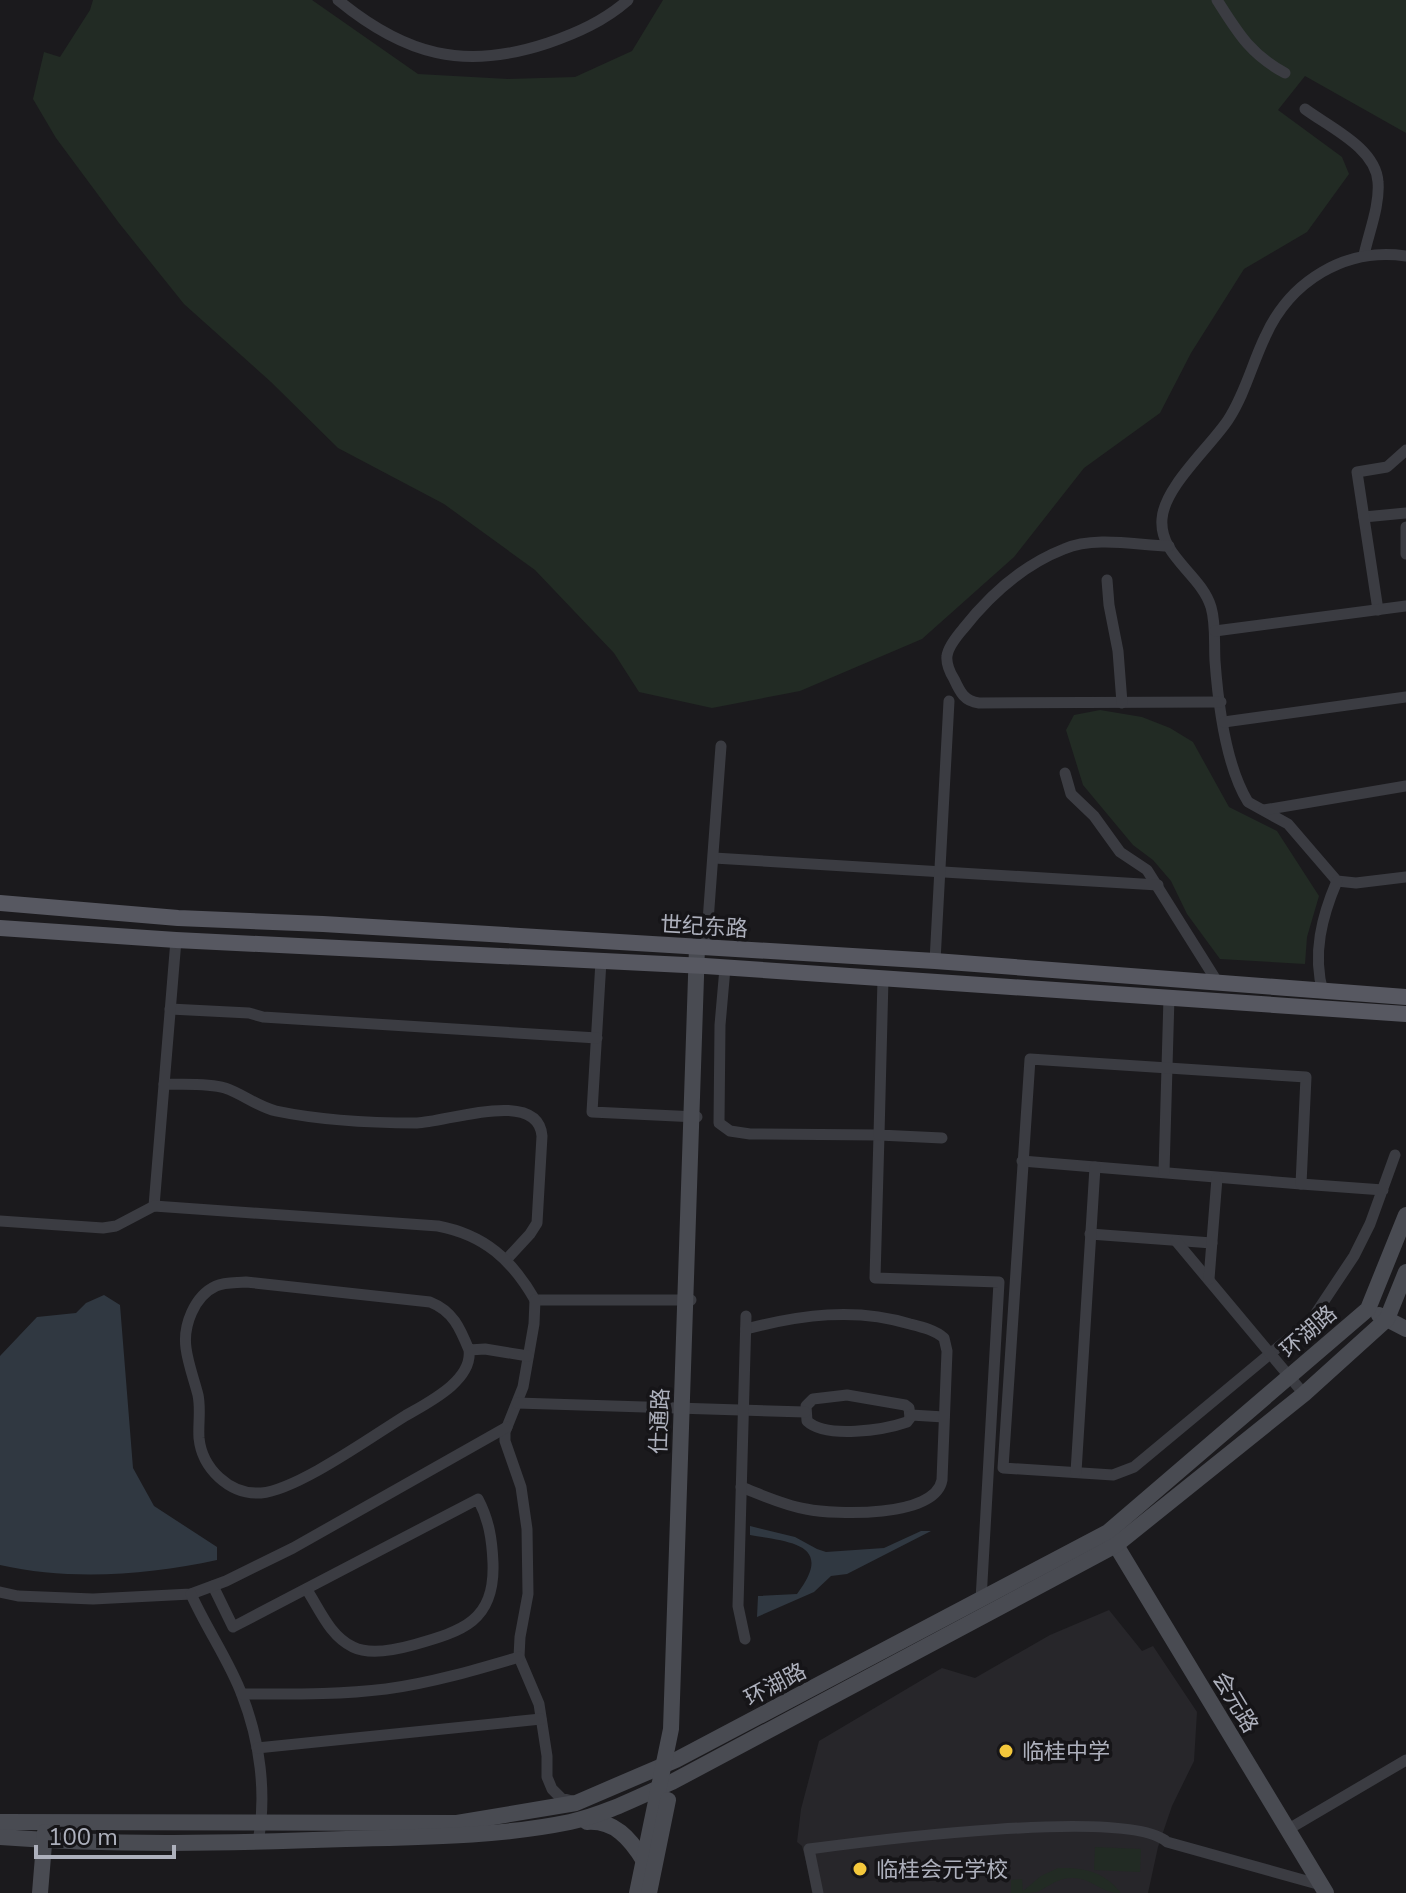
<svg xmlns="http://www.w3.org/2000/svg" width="1406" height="1893" font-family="'Nunito Sans','Noto Sans SC',sans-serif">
	<rect width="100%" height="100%" fill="#1b1a1d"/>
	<!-- built -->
	<polygon fill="#27262a" points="1109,1610 1142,1651 1153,1646 1197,1712 1194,1761 1172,1806 1158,1847 1148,1893 814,1893 802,1846 797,1842 801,1809 819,1741 942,1668 975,1678 1050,1635"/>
	<!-- green -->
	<g fill="#222b24">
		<polygon points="93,0 312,0 418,74 508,79 575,77 632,51 663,0 1406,0 1406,133 1305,76 1278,110 1342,157 1349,174 1307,232 1244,269 1191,353 1160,413 1084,468 1014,557 922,639 800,691 712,708 639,692 614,653 535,570 444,504 338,448 271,382 184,304 119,223 56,138 33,99 44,52 60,57 90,10"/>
		<polygon points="1100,710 1142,717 1170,728 1193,742 1229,807 1277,831 1319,896 1307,937 1305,964 1220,959 1187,914 1171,881 1153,860 1133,845 1083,785 1066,730 1074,715"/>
		<polygon points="1095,1847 1141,1849 1140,1872 1094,1870"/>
		<path d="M 1058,1868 C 1084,1867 1105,1872 1121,1893 C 1099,1893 1095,1879 1073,1878 C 1057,1878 1050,1886 1037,1892 C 1030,1893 1018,1893 1011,1893 L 1011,1880 L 1022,1879 L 1023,1891 L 1041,1876 Z"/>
	</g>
	<!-- water -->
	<g fill="#303841">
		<path d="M 104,1295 L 120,1305 L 133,1468 L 154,1506 L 217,1547 L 217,1560 C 147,1575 71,1581 0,1565 L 0,1356 L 37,1317 L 76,1313 L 86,1303 Z"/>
		<path d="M 750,1526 L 795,1537 L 817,1549 L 826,1552 L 884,1548 L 921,1531 L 931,1531 L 847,1574 L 831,1576 L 814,1592 L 757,1617 L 758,1596 L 797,1594 C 835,1544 791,1542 750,1535 Z"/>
	</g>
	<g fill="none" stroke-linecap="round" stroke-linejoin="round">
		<!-- street -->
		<g stroke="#3b3c42" stroke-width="11">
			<path d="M 338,0 C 405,55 464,71 548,43 C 577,33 604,21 628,0"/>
			<path d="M 1217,0 C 1238,33 1250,54 1285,73"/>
			<path d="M 1305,109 C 1329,127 1376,148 1378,182 C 1380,205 1369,232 1364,255"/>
			<path d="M 1406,256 C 1345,247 1290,281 1265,337 C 1252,364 1245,394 1228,420 C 1210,447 1164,487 1162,519 C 1159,556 1201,574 1211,607 C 1216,624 1214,643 1215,661 C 1218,702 1226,766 1248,802 L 1288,824 L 1337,881 L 1356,883 L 1406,877"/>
			<polyline points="1364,517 1406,513"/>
			<polyline points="1406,527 1406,554"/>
			<path d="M 1169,546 C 1136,545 1095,536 1064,549 C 1023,565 989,596 963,629 C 957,636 948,647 947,656 C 946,663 950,673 954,679 C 960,692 964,701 979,703 L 1221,702"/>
			<polyline points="1107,580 1109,605 1118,651 1122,703"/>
			<polyline points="1378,610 1357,472 1387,467 1406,450"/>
			<polyline points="1215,631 1406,606"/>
			<polyline points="1224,722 1406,697"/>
			<polyline points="1065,773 1071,794 1094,816 1120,852 1147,870 1218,983"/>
			<polyline points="1264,810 1406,786"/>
			<polyline points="714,858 1158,885"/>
			<polyline points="706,948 721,746"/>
			<polyline points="601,961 592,1112 697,1117"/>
			<polyline points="935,961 949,701"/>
			<polyline points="725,968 720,1025 719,1123 730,1131 750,1134 879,1135 875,1278 999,1282 981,1600"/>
			<polyline points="883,979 879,1135 942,1138"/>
			<path d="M 1323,992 C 1312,954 1322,916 1337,881"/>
			<polyline points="170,1009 249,1013 263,1017 597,1038"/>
			<path d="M 164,1084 C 184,1085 207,1083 225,1088 C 243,1094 258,1107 276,1111 C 319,1120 373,1123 417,1123 C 448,1122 538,1088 542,1136 L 537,1223 L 530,1234 L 506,1260"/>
			<polyline points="1022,1161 1301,1184"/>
			<polyline points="1164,1172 1169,997"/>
			<polyline points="1383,1190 1301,1184 1306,1077 1030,1059 1003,1468 1113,1475 1134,1467 1312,1319 1354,1256 1370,1224 1395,1155"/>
			<polyline points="154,1206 176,940"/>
			<path d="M 0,1221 L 103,1228 L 116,1226 L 154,1206 L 438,1226 C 485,1235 512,1260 535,1300 L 691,1300"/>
			<polyline points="1090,1234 1212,1243"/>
			<polyline points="1176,1241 1304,1394"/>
			<polyline points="1209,1279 1217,1178"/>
			<polyline points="535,1300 534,1324 523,1387 505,1432 505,1441 521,1487 527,1529 528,1594 520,1637 519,1657 539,1704 547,1756 547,1777 552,1789 561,1798 572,1801"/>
			<path d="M 469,1350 C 473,1381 427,1403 405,1416 C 371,1437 297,1490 261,1493 C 229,1495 202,1468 199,1438 C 198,1424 201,1409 198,1395 C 194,1379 188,1364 186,1348 C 183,1326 194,1296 216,1286 C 225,1282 236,1283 246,1282 L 430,1302 C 453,1311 460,1328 469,1350 L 485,1349 L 528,1356"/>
			<path d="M 847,1395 L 905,1405 L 909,1408 L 910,1418 L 907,1422 C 884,1430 826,1439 807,1421 L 806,1406 L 813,1399 Z"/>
			<polyline points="517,1403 805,1412"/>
			<polyline points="911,1415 944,1417"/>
			<polyline points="1076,1472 1095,1167"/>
			<path d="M 741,1487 C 762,1495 783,1505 806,1509 C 835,1515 935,1518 942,1480 L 947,1351 L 944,1338 C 935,1330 922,1327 910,1324 C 855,1307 800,1315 746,1329"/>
			<path d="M 213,1586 L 233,1627 L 478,1499 C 489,1520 492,1539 493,1563 C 495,1622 462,1631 413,1645 C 395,1650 369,1655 353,1647 C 330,1636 320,1610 307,1590"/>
			<polyline points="0,1592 18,1596 93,1599 191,1594 226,1581 293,1548 507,1427"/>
			<path d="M 191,1594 C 206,1628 230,1662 242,1695 C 260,1741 267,1794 258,1842"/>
			<polyline points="745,1639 738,1606 746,1316"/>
			<path d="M 242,1694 C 290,1694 338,1695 386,1689 C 431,1683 475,1670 519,1657"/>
			<polyline points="257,1748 541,1719"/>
			<polyline points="1287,1830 1406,1760"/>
			<path d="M 818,1893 L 809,1849 C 869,1841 1128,1807 1167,1842 L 1321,1885"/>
		</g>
		<!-- secondary -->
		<g stroke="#494b52" stroke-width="16">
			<polyline points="1379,1315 1406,1329"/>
			<polyline points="1111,1537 1326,1893"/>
			<polyline points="0,1822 457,1823 576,1803 676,1760 1108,1532 1368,1309 1406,1215"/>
			<path d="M 587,1822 C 614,1820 630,1838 644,1861"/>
			<path d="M 0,1837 C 115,1846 231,1843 346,1839 C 420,1837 497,1837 570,1822 C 606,1814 638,1797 672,1782 L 1116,1545 L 1304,1394 L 1387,1319 L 1406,1272"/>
			<polyline points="40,1893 45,1832"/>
			<polyline points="637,1893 671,1729 697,947"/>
			<polyline points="649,1893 668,1800"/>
		</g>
		<!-- primary -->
		<g stroke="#575861" stroke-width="16">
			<polyline points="0,903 178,918 323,924 935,961 1406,997"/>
			<polyline points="0,928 176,940 705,966 1406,1014"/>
		</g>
	</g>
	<!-- markers -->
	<g fill="#f4c83c" stroke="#161518" stroke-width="3">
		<circle cx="1006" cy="1751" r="8"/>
		<circle cx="860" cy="1869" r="8"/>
	</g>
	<g text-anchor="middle" stroke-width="7" stroke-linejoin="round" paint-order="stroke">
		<!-- street labels -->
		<g font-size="22" fill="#adb0bc" stroke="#161518">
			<text transform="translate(704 926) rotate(3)" y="8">世纪东路</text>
			<text transform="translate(1308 1331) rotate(-41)" y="8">环湖路</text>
			<text transform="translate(659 1421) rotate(-88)" y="8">仕通路</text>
			<text transform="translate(775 1684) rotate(-28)" y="8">环湖路</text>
			<text transform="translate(1236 1702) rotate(59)" y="8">会元路</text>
		</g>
		<!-- poi labels -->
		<g font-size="22" fill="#adb0bc" stroke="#161518" text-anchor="start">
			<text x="1022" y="1759">临桂中学</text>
			<text x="876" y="1877">临桂会元学校</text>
		</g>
	</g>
	<!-- scale -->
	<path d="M36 1845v12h138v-12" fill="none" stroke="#adb0bc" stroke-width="4"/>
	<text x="48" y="1845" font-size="24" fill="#adb0bc" stroke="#161518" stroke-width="6" paint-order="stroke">100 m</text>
</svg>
